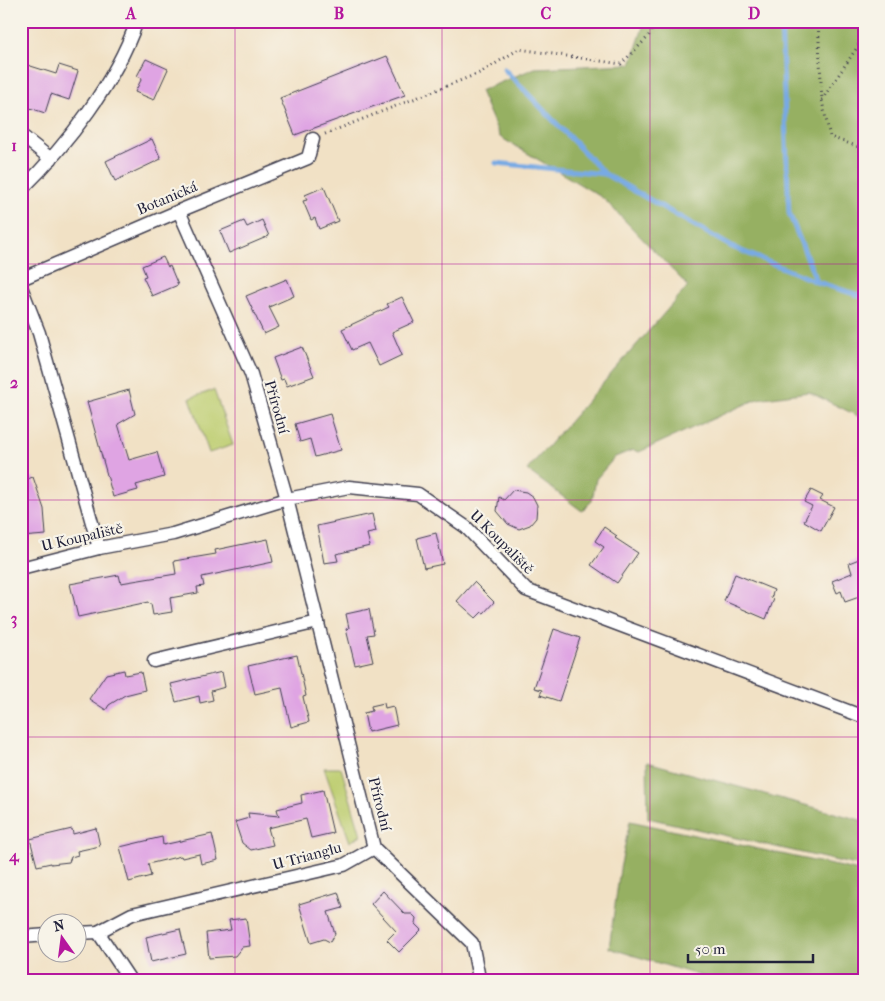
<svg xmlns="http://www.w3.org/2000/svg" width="885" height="1001" font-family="'IM FELL French Canon',serif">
	<rect width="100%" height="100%" fill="#f7f3e8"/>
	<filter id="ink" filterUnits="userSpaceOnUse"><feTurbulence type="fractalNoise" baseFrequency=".02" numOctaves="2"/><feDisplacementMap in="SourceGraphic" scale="10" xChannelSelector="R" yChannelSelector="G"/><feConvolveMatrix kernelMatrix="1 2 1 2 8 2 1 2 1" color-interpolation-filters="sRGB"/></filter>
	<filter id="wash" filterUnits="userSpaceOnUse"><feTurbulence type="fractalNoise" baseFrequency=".0096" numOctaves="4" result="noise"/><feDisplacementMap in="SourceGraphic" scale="20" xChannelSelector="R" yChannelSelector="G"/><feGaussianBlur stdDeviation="1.12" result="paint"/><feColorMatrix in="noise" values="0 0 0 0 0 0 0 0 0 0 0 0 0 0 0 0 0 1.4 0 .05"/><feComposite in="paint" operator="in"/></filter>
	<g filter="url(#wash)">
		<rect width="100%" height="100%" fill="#f1e1c5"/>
		<!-- green -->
		<g fill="#bdcd6f" stroke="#707855">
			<polygon points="214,390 233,445 209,453 190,398"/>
			<polygon points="324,768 341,768 361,835 350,842"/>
		</g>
		<!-- forest -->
		<g fill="#96b062" stroke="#5c694e">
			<polygon points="645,21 864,21 864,419 809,392 757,399 639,452 633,450 615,457 596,479 592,501 582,511 527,470 688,286 603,198 500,137 480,91 535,68 631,64"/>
			<polygon points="647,762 864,821 864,867 648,818"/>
			<polygon points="630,821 864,872 864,980 714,980 609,948 620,869"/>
		</g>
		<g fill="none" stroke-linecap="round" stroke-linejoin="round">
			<!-- stream -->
			<g stroke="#78aae4" stroke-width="5">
				<polyline points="781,21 789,213 817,282 864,297"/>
				<polyline points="504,69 605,174 732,247 817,282"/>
				<polyline points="496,163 605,174"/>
			</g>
		</g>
		<g id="blocks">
			<!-- building -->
			<g fill="#dfa4e3">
				<polygon points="387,56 405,95 295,135 280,98"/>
				<polygon points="146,59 168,69 154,100 135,92 142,78 137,76"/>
				<polygon points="21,63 56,74 59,65 78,71 69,100 51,94 45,113 21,105"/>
				<polygon points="152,139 161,159 115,181 106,161"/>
				<polygon points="324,187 338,221 319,229 315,218 311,220 303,201 307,200 305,195"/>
				<polygon points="262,220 269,236 229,253 220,231 244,221 247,227"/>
				<polygon points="163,257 168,267 170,266 178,285 152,296 143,277 146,276 142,266"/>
				<polygon points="287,279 294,296 269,307 279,327 264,334 246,296"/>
				<polygon points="402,297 414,322 392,332 402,355 379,366 368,343 352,350 342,329 389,307 387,304"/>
				<polygon points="302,347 314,376 287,386 284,379 281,380 273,358"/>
				<polygon points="129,390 135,414 118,424 129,460 157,452 164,477 136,485 138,490 113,497 87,402"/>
				<polygon points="330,414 341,450 315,457 310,439 300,442 295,424"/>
				<polygon points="33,477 44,509 46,535 21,537 21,481"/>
				<polygon points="513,490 526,492 533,497 537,505 536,518 530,525 519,529 508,524 497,511 499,497 504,500"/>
				<polygon points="811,490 823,496 820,500 834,507 821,531 804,521 812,506 804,502"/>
				<polygon points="372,514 376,532 367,534 370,546 336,554 338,561 324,563 317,526"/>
				<polygon points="604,527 617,536 615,538 638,553 617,583 591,565 604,547 595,541"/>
				<polygon points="436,533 443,564 424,568 417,538"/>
				<polygon points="268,539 273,562 202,577 204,586 197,587 198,593 170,598 172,612 153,615 151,604 149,604 148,602 78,617 70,584 119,575 121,583 176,574 174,561 216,554 215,550"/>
				<polygon points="864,557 864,599 862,596 845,602 841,591 837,593 832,581 852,573 849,563"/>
				<polygon points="735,574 774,590 771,598 774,599 766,619 724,601"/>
				<polygon points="474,582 494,602 484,613 482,612 476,618 457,601"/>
				<polygon points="369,609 374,634 367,635 373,661 355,665 346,629 349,628 346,614"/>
				<polygon points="554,629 580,638 559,701 540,695 542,690 534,688"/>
				<polygon points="297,655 306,696 303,697 309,722 291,727 282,688 255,694 248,666"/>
				<polygon points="124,670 125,675 141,672 145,690 125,695 109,705 106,710 89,699 106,674"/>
				<polygon points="222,672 225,687 211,691 213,700 200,703 199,696 176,702 171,684"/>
				<polygon points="384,703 385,708 393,706 397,725 368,732 364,713 372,711 371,706"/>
				<polygon points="323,790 333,833 311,838 306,819 268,828 273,845 251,850 242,843 235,822 249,818 248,813 279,816 277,809 302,803 301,795"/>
				<polygon points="96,828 100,846 77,851 78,855 71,857 69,862 51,864 51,863 37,866 30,839 72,829 73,834"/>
				<polygon points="212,834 218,860 201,864 199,854 182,858 181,856 148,864 151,876 129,882 120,847 162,837 163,845"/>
				<polygon points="383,891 405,914 412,914 416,918 415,924 421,930 399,952 387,940 396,931 371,904"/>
				<polygon points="338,892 343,908 328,912 335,934 330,942 324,939 311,943 299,904"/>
				<polygon points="246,918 250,946 242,947 235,956 209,958 206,933 231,930 229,920"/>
				<polygon points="180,929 186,954 151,962 146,937"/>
			</g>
		</g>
	</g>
	<g filter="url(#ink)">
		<use href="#blocks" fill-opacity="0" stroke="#413f50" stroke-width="1"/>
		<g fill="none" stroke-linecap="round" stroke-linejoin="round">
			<!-- street casing -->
			<g stroke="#413f50" stroke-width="15">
				<g id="street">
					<polyline points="21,135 51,159"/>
					<path d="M 21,190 C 68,144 115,83 137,21"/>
					<polyline points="179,211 251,374 287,499 374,848"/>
					<polyline points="21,279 179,211 308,158 313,139"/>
					<polyline points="21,287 39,333 99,548"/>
					<polyline points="21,568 99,548 173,534 287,499 349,487 418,494 466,527 526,590 864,717"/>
					<polyline points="154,661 318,622"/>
					<polyline points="374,848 472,943 478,973 478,980"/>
					<polyline points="98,932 130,980"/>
					<polyline points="78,933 98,932 132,914 344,865 374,848"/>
					<polyline points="21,937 48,935"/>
				</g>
			</g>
			<!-- path -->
			<g stroke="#413f50" stroke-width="3" stroke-dasharray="1 4" stroke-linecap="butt">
				<polyline points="818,21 822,101 830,137 859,147 864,146"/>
				<polyline points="822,100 864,37"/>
				<polyline points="325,134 482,72 519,49 621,64 648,37 656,21"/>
			</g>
			<!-- street -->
			<use href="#street" stroke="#fff" stroke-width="12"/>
		</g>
	</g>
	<!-- grid -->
	<path fill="none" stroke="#b5179e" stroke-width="1" stroke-opacity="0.55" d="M 235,21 L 235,980M 442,21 L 442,980M 650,21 L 650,980M 21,264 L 864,264M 21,500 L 864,500M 21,737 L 864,737"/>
	<g text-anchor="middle" stroke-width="4.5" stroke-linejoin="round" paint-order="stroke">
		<!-- street labels -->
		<g font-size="15" fill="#22223b" stroke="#f7f3e8">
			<text transform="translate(167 198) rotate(-23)" y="5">Botanická</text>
			<text transform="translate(277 407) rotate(74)" y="5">Přírodní</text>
			<text transform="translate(82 537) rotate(-13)" y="5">U Koupaliště</text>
			<text transform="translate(502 542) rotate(45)" y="5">U Koupaliště</text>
			<text transform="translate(380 804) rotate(76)" y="5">Přírodní</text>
			<text transform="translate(307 856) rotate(-15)" y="5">U Trianglu</text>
		</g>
	</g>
	<!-- margin -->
	<rect width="885" height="1001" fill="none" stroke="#f7f3e8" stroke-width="55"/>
	<!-- north arrow -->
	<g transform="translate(62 938) rotate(346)"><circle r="24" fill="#f7f3e8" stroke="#a29fa3"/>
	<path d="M0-4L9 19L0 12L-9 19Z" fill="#b5179e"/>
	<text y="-8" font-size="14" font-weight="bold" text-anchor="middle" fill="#22223b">N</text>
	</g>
	<!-- scale -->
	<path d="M688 954v8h125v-8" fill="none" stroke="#22223b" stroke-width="2.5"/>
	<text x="695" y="954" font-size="15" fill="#22223b" stroke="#f7f3e8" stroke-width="4" paint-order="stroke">50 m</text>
	<rect x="28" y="28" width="830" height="946" fill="none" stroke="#b5179e" stroke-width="2"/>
	<g font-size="16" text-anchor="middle" font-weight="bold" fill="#b5179e">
		<text x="131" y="19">A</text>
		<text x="339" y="19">B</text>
		<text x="546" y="19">C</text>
		<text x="754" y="19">D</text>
		<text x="14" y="151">1</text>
		<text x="14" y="388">2</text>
		<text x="14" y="624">3</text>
		<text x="14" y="861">4</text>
	</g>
</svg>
